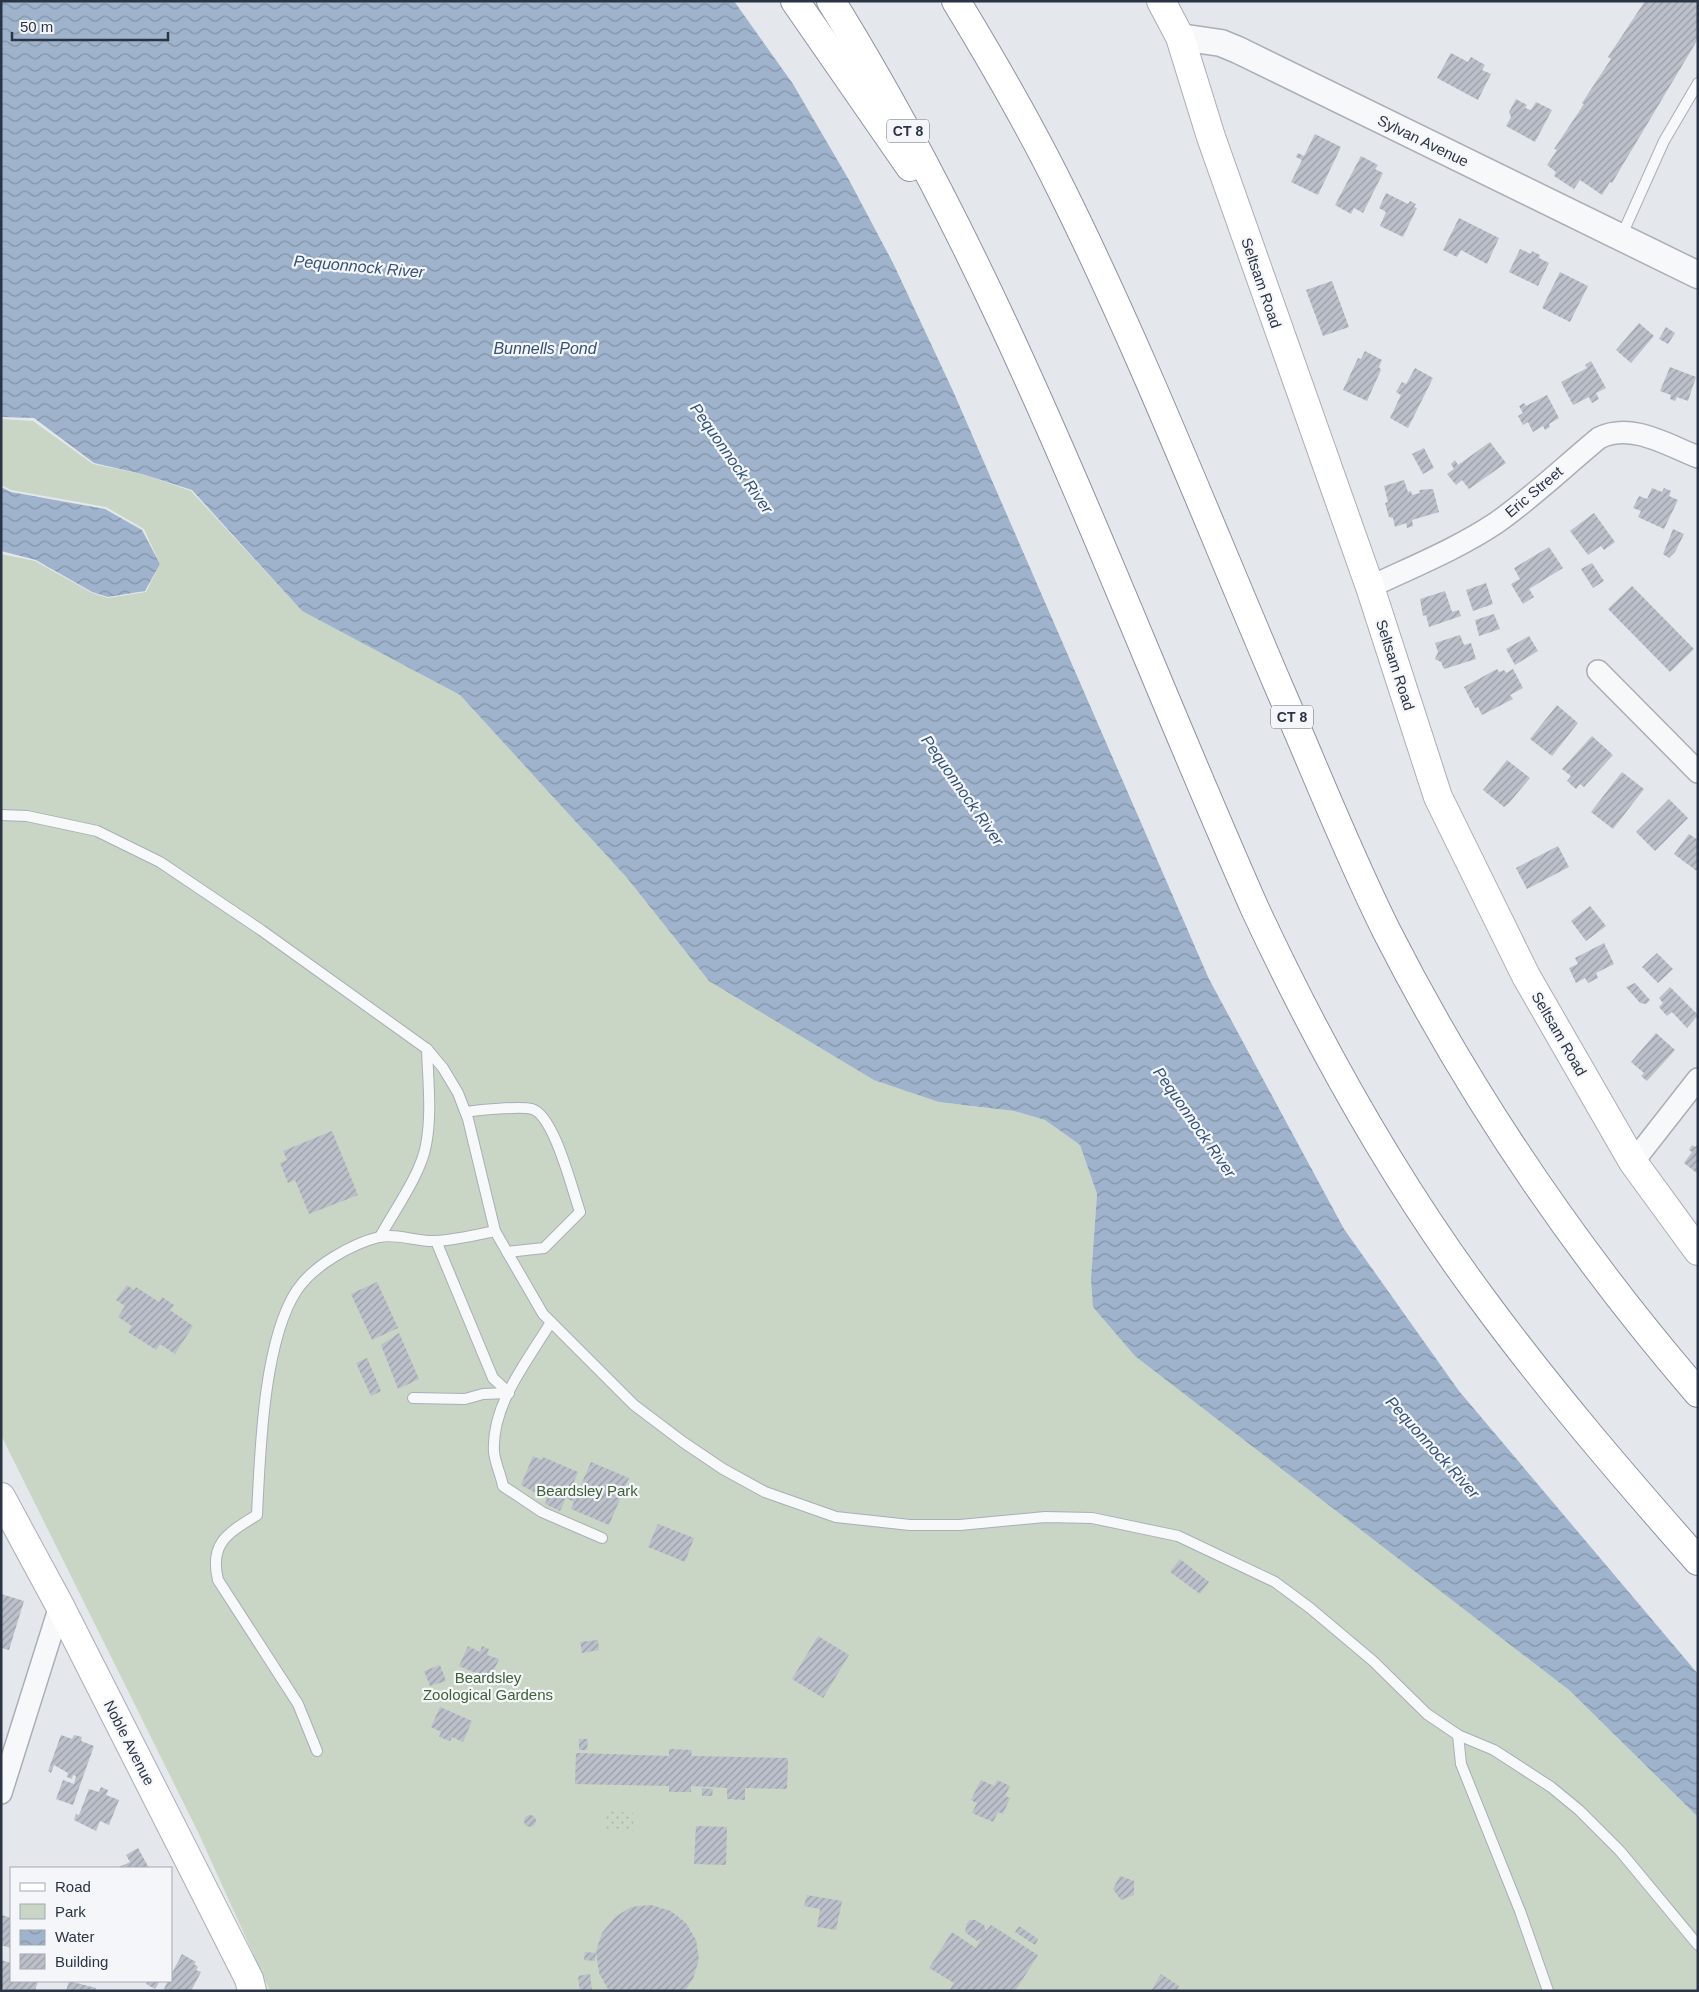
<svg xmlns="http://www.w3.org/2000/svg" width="1699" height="1992" font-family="Arial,sans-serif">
	<defs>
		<pattern id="garden-dots" width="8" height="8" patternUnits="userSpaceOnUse" patternTransform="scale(1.25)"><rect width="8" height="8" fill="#c9d6c5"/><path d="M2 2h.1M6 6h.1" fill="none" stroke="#adb8ab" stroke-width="1.8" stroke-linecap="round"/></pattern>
		<pattern id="water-waves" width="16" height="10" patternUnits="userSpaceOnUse" patternTransform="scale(1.25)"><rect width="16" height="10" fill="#9fb4cc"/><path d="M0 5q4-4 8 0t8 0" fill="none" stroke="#8293a7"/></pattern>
		<pattern id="building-hatch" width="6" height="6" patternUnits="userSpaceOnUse" patternTransform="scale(1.25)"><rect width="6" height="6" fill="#bbc0ca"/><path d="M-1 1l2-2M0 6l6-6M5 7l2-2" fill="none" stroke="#989da6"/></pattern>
	</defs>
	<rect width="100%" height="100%" fill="#e4e7ec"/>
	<!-- green -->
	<polygon fill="#c9d6c5" points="1,419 33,421 93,464 142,474 191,491 302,611 460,695 627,878 709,981 939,1102 1014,1111 1045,1120 1080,1145 1097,1194 1091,1278 1569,1690 1698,1817 1698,1991 270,1991 198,1832 1,1435 1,554 35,561 92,593 108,598 146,592 160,564 144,529 106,507 11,490 1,485"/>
	<!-- garden -->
	<polygon fill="url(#garden-dots)" points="607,1811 634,1813 633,1832 606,1831"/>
	<!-- water -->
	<g fill="url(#water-waves)">
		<polygon points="1,1 734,1 793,84 849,180 893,263 953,391 1209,979 1344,1229 1459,1391 1698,1674 1698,1817 1569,1690 1135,1356 1093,1307 1091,1278 1097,1194 1080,1145 1045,1120 1014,1111 939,1102 874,1080 709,981 627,878 460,695 302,611 192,490 142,474 94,463 34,418 1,417"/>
		<polygon points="1,487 11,492 105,509 142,530 160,564 145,591 108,597 92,592 36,560 1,551"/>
	</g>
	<!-- building -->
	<g fill="url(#building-hatch)">
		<polygon points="1645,1 1698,1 1698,39 1612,183 1610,182 1602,195 1580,180 1574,189 1554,176 1556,172 1547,165 1557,150 1554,149 1584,104 1582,103 1611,59 1608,57"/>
		<polygon points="1451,53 1468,62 1471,57 1485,65 1482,70 1491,74 1478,100 1437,78"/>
		<polygon points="1516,99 1527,105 1525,108 1531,110 1536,102 1552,110 1535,142 1506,126 1511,117 1509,112"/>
		<polygon points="1315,134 1341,147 1318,195 1291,182 1302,160 1296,157 1298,153 1304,156"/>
		<polygon points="1361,156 1378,165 1375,169 1383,173 1363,213 1354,208 1351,214 1335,205"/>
		<polygon points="1386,193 1408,204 1410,201 1416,204 1414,207 1417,208 1403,237 1380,226 1386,212 1379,208"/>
		<polygon points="1459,218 1499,238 1487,264 1461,250 1457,257 1443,250"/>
		<polygon points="1520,249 1531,254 1532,251 1540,255 1539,258 1549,263 1538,286 1509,272"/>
		<polygon points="1560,272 1588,286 1570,322 1542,308"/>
		<polygon points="1332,281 1349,327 1323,336 1306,290"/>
		<polygon points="1639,323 1654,336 1631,363 1616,350"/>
		<polygon points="1666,327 1675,333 1668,344 1659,339"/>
		<polygon points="1365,351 1382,360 1379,367 1381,370 1367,401 1343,390 1358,358 1361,359"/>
		<polygon points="1591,361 1606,388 1596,393 1599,399 1592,403 1589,397 1573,405 1561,382 1587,368 1585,365"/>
		<polygon points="1670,367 1696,377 1688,401 1677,397 1675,401 1670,399 1671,395 1660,391"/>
		<polygon points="1415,368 1433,378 1408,428 1390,418 1401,395 1396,392 1402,382 1406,384"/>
		<polygon points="1547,395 1559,418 1549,424 1550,427 1545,430 1543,426 1533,432 1528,422 1523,425 1518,416 1523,413 1519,406 1524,403 1526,406"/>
		<polygon points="1490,442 1506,463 1469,489 1462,480 1456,485 1447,474 1454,469 1451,464 1455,460 1458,465"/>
		<polygon points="1424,448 1434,468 1423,474 1412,454"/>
		<polygon points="1404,480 1408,492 1411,491 1412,495 1420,493 1419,490 1433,489 1439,512 1412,520 1413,526 1407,528 1406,523 1395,527 1393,518 1389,517 1385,503 1388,502 1384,486"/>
		<polygon points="1652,488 1662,492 1664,488 1671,491 1669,496 1678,500 1664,529 1638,517 1641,511 1633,508 1639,496 1647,499"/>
		<polygon points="1594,513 1615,542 1604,550 1601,546 1588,555 1570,531"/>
		<polygon points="1673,529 1684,534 1675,552 1669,558 1663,554"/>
		<polygon points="1549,547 1563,568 1529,589 1534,597 1523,604 1511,584 1520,579 1514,568"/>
		<polygon points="1592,563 1604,581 1593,588 1581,569"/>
		<polygon points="1486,583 1493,604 1473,611 1466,590"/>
		<polygon points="1632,586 1694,649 1670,672 1608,609"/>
		<polygon points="1445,591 1452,612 1459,610 1461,616 1429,627 1426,615 1423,616 1420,599"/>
		<polygon points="1494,614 1500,629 1479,636 1475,620"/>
		<polygon points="1460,635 1464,645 1471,643 1476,659 1444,669 1441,662 1435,659 1438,652 1435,643"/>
		<polygon points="1529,636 1538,651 1515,665 1506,649"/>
		<polygon points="1497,669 1499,672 1504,670 1506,673 1513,669 1523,688 1510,695 1513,699 1482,715 1478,707 1475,708 1464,687"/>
		<polygon points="1557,705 1578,723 1552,756 1530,739"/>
		<polygon points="1592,736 1613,755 1584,787 1580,784 1576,789 1567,781 1571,776 1562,769"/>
		<polygon points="1507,760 1530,778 1509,803 1504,807 1483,790"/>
		<polygon points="1622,772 1644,789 1613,829 1591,812"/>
		<polygon points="1669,799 1688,818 1655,851 1636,832"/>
		<polygon points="1689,834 1698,840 1698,872 1674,854"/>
		<polygon points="1558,846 1569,867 1527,889 1516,868"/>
		<polygon points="1590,906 1606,926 1586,941 1571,921"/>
		<polygon points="1604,943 1614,964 1596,973 1598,978 1588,983 1585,978 1576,983 1569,968 1578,964 1575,958"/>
		<polygon points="1657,953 1673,969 1658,983 1642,967"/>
		<polygon points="1635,983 1650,1000 1646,1004 1640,1003 1626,987"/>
		<polygon points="1670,987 1698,1015 1687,1028 1672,1012 1667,1016 1659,1007 1663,1003 1659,998"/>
		<polygon points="1656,1033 1675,1050 1647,1081 1641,1076 1644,1073 1631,1062"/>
		<polygon points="332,1131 358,1195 309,1214 295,1180 288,1183 280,1163 287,1160 283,1151"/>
		<polygon points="1698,1144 1698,1174 1684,1163 1692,1152 1689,1150 1692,1145 1695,1147"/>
		<polygon points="377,1282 398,1328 372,1340 351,1294"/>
		<polygon points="127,1285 134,1290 136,1287 159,1302 162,1297 174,1305 170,1310 193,1326 175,1354 160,1344 156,1350 128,1332 132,1326 118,1317 125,1306 116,1300"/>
		<polygon points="399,1333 419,1379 398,1389 381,1345"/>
		<polygon points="367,1358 381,1391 371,1396 356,1363"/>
		<polygon points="533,1456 542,1460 543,1457 578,1472 573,1484 580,1487 591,1462 629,1478 609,1525 571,1509 574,1502 566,1498 560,1511 545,1504 547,1499 521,1485"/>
		<polygon points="658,1524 694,1538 685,1562 648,1547"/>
		<polygon points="1180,1559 1209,1582 1200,1594 1170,1572"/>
		<polygon points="1,1594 24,1601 9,1650 1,1648"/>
		<polygon points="818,1636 849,1655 823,1698 792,1679"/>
		<polygon points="598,1640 599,1650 582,1653 580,1642"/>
		<polygon points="468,1646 480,1652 482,1646 489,1649 487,1655 499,1659 490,1679 459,1666"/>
		<polygon points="440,1665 446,1681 430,1686 424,1671"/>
		<polygon points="440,1707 472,1721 463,1742 452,1737 450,1741 439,1737 441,1732 431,1727"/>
		<polygon points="61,1735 72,1739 74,1735 82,1737 81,1741 94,1746 73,1805 56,1799 63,1780 74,1784 76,1776 73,1775 72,1779 67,1777 68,1773 54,1765 51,1773 48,1771"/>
		<polygon points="579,1739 588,1739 587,1750 579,1750"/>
		<polygon points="669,1749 692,1750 691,1756 788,1758 787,1789 745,1788 745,1800 727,1799 727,1788 691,1786 691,1792 669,1792 669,1786 575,1784 576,1753 669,1756"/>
		<polygon points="981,1780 994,1786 997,1780 1010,1786 1005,1796 1010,1798 1003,1814 998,1812 993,1822 972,1813 977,1803 971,1800"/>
		<polygon points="101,1787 108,1790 106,1795 119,1800 109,1825 100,1821 96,1831 74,1820 76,1814 79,1815 89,1789 99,1792"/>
		<polygon points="702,1788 713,1789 712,1796 702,1796"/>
		<circle cx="530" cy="1821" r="6"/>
		<polygon points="696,1826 727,1827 726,1865 694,1864"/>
		<polygon points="138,1848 149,1868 117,1868 130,1862 126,1855"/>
		<polygon points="1120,1876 1134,1881 1134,1895 1121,1900 1113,1889"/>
		<polygon points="807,1895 842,1901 836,1930 817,1927 820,1909 804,1906"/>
		<polygon points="651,1905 671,1911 686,1923 696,1940 699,1959 693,1979 685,1991 609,1991 599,1973 596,1951 602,1933 615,1917 631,1907"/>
		<polygon points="2,1915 11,1918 11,1948 1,1945"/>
		<polygon points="970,1920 975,1920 984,1925 986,1931 991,1925 1038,1955 1015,1991 949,1991 954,1983 929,1968 952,1932 976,1948 982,1937 977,1941 965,1932 967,1923"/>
		<polygon points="1019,1926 1038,1939 1035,1945 1015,1932"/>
		<polygon points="585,1952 596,1953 595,1961 584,1960"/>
		<polygon points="182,1954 196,1962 194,1964 198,1967 196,1970 201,1972 191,1991 167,1991 164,1989 168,1981 171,1981 171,1975"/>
		<polygon points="1,1960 11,1963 11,1981 38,1981 35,1991 10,1991 1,1988"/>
		<polygon points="590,1974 592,1991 580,1991 578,1976"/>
		<polygon points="1161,1974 1179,1986 1176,1991 1151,1991"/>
		<polygon points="69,1981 96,1988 95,1991 66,1991"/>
		<polygon points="148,1981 160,1981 155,1989 146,1984"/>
	</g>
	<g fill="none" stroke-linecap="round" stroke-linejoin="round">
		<!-- service casing -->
		<g stroke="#a9aeb7" stroke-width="12">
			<g id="service">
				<polyline points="1621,237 1664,141 1698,83"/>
				<polyline points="1,815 27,816 97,831 160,862 261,930 427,1049 443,1068 458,1093 468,1119 495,1231 543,1314 634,1405 683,1442 723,1469 765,1492 836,1517 910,1525 960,1525 1045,1517 1092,1518 1178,1536 1275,1582 1310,1608 1373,1661 1427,1714 1458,1735 1494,1750 1551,1787 1579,1810 1620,1851 1698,1945"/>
				<path d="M 466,1112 C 477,1110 521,1106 532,1109 C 554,1115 572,1189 580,1212 L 544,1248 L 507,1252"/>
				<path d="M 380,1237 C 394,1211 421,1174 426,1145 C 432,1114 428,1080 427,1049"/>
				<polyline points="436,1241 493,1378 509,1393"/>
				<path d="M 551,1322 C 528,1360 491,1405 494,1452 C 495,1463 501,1475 503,1486 L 542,1512 L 602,1538"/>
				<polyline points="413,1398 465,1399 483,1394 509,1393"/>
				<polyline points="1458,1735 1461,1764 1520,1911 1548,1991"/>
				<path d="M 317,1751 L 298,1704 L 218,1580 C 209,1543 228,1533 257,1515 C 260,1454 263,1341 297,1290 C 313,1266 351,1244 379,1237 C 396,1233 418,1242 435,1241 C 455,1240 476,1235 495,1231"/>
			</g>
		</g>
		<!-- minor casing -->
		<g stroke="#a9aeb7" stroke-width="24">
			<g id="minor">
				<path d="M 1370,587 C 1412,567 1457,549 1496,523 C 1532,498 1565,466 1599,438 C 1632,422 1667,445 1698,457"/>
				<polyline points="1598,671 1698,772"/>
				<polyline points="1633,1162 1698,1079"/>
				<polyline points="1,1793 60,1606"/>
			</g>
		</g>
		<!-- tertiary casing -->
		<g stroke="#a9aeb7" stroke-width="29">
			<polyline id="tertiary" points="1180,37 1221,43 1238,50 1698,275"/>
		</g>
		<!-- secondary casing -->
		<g stroke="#a9aeb7" stroke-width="30">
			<g id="secondary">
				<polyline points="1161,1 1180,37 1211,137 1370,587 1438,797 1526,976 1633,1162 1698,1251"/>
				<polyline points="1,1497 60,1606 249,1979 252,1991"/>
			</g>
		</g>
		<!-- motorway casing -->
		<g stroke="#8b94a3" stroke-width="30">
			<g id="motorway">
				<polyline points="795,1 910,167"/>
				<path d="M 831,1 C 1008,285 1120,604 1255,909 C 1319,1046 1393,1179 1483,1300 C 1550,1391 1623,1476 1698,1561"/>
				<path d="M 956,1 C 993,62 1029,124 1061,189 C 1142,352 1209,524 1281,692 C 1316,772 1348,854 1387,932 C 1472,1099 1576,1251 1698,1393"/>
			</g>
		</g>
		<!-- service -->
		<use href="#service" stroke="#f7f8fa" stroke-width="10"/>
		<!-- minor -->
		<use href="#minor" stroke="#f7f8fa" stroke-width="21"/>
		<!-- tertiary -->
		<use href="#tertiary" stroke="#f7f8fa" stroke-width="26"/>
		<!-- secondary -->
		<use href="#secondary" stroke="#fff" stroke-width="28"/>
		<!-- motorway -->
		<use href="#motorway" stroke="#fff" stroke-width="28"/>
	</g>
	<g text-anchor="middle" stroke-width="4.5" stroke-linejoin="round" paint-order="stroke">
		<!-- shield labels -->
		<g fill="#f4f6f9" stroke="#676e7b" stroke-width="1">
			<rect x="887" y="119.5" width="42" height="23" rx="4"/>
			<rect x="1271" y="705.5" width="42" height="23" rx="4"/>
		</g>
		<g font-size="14" font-weight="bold" fill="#2b3445">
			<text x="908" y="136">CT 8</text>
			<text x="1292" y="722">CT 8</text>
		</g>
		<!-- street labels -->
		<g font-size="15" fill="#2b3445" stroke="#f4f6f9">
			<text transform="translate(1423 141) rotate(26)" y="5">Sylvan Avenue</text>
			<text transform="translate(1261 283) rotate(71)" y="5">Seltsam Road</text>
			<text transform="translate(1534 492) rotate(-40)" y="5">Eric Street</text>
			<text transform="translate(1395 665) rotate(72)" y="5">Seltsam Road</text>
			<text transform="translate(1559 1034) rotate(60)" y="5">Seltsam Road</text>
			<text transform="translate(129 1743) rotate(63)" y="5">Noble Avenue</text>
		</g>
		<!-- park labels -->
		<g font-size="15" fill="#3f6138" stroke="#f4f6f9">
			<text x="587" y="1496">Beardsley Park</text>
			<text x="488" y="1683">Beardsley<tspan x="488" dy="17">Zoological Gardens</tspan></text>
		</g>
		<!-- water labels -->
		<g font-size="16" font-style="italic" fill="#34527a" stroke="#f4f6f9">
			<text transform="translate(359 266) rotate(5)" y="6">Pequonnock River</text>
			<text x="545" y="354">Bunnells Pond</text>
			<text transform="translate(732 458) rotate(55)" y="6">Pequonnock River</text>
			<text transform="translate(963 790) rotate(55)" y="6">Pequonnock River</text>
			<text transform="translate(1195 1122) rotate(55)" y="6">Pequonnock River</text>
			<text transform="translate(1433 1447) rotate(48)" y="6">Pequonnock River</text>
		</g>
	</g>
	<!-- border -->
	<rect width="1699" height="1992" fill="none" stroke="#2b3445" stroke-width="5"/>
	<!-- legend -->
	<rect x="10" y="1867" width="162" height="115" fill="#f4f6f9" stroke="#a4a8b1"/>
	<rect x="20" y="1883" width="25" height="8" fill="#ffffff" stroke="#a4a8b1"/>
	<text x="55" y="1892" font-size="15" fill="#2b3445">Road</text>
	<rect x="20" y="1904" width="25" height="15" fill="#c9d6c5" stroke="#a4a8b1"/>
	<text x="55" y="1917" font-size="15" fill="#2b3445">Park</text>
	<rect x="20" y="1930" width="25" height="15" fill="url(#water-waves)" stroke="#a4a8b1"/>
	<text x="55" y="1942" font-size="15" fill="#2b3445">Water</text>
	<rect x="20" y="1954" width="25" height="15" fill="url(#building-hatch)" stroke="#a4a8b1"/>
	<text x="55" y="1967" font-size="15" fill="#2b3445">Building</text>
	<!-- scale -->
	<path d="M12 32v8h156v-8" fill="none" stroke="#2b3445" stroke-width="2.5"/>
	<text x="20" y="32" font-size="15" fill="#2b3445" stroke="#f4f6f9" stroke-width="4" paint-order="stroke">50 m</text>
</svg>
